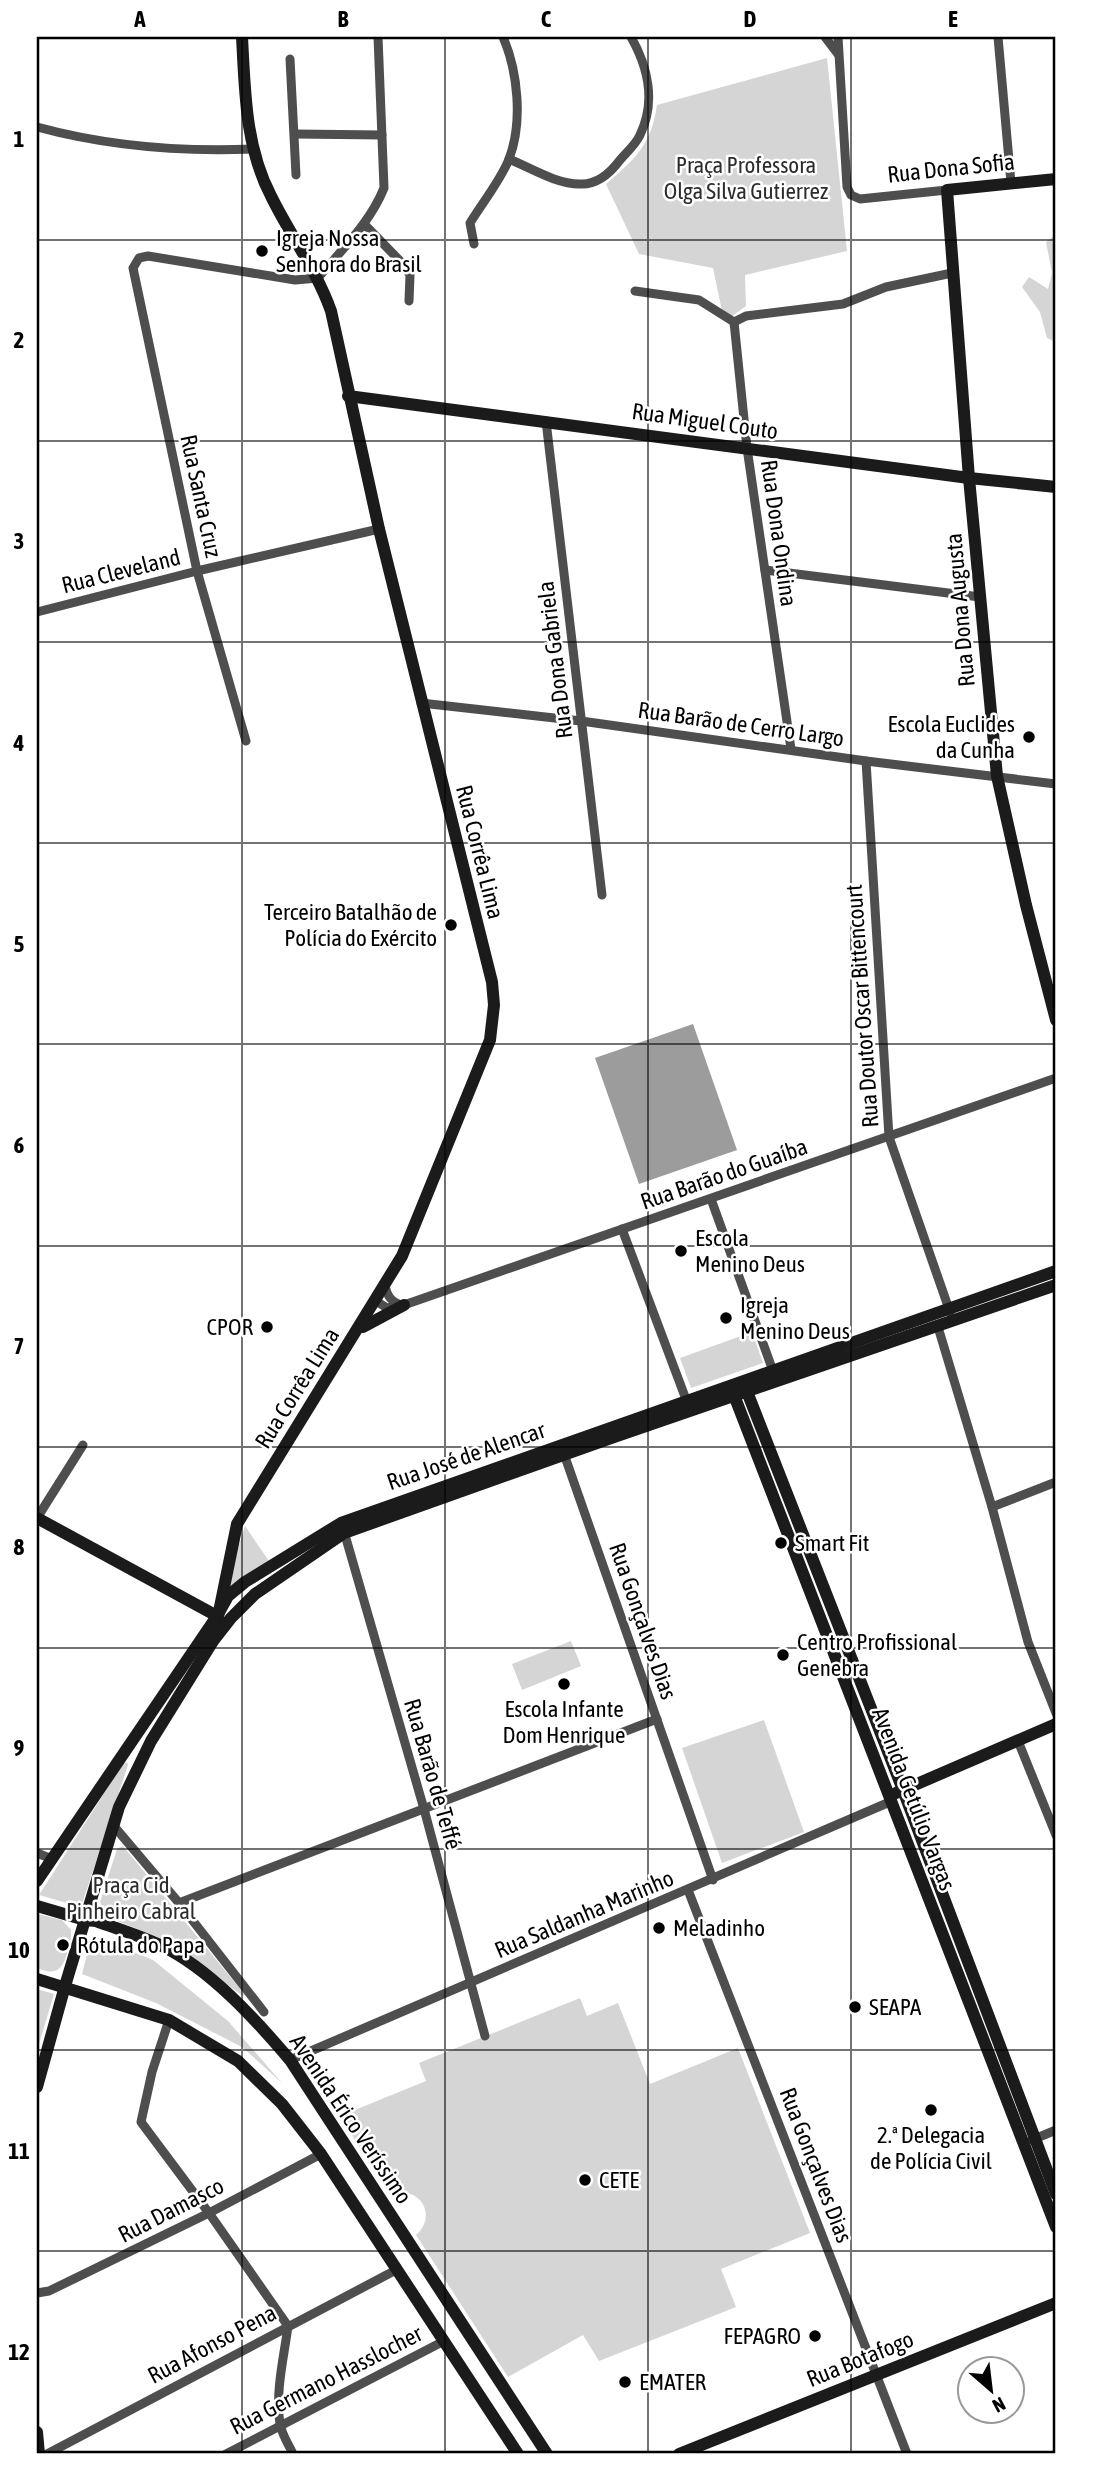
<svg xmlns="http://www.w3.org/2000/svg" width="1093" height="2491" font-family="'Asap Condensed',sans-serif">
	<rect width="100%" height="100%" fill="#fff"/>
	<!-- green -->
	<g fill="#d5d5d5">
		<path d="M 827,58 L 847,251 L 745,275 L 746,306 L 731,317 L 722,311 L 713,268 L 639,254 L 606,184 C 636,158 651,145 657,105 Z"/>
		<polygon points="1054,236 1056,241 1056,342 1047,338 1040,312 1022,287 1029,277 1048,289 1052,273 1046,242"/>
		<polygon points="752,1332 763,1363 691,1388 680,1358"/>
		<polygon points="245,1526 269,1561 224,1592"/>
		<polygon points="571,1641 581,1666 522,1690 512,1664"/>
		<polygon points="764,1720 804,1832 722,1863 682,1748"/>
		<polygon points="127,1762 128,1765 81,1907 39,1895 123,1764"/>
		<polygon points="123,1846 245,1995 243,1996 163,1939 107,1917 100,1902 117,1849"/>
		<path d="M 37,1914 L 62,1920 L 71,1930 C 72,1938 69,1945 67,1953 C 62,1972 54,1975 37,1968 Z"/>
		<polygon points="92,1935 153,1960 228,2021 282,2083 242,2047 156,2003 82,1974"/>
		<polygon points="37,1989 54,1994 37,2051"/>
		<path d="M 580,1998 L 587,2016 L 618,2003 L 650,2084 L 738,2048 L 810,2233 L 721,2269 L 736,2307 L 599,2361 L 583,2335 L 508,2377 L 416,2235 C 439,2215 418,2183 391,2196 L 340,2116 L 426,2081 L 419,2063 Z"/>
	</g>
	<!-- water -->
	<polygon fill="#9c9c9c" points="693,1024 737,1150 639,1184 595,1058"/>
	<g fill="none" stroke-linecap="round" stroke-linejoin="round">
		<!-- street -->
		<g stroke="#4e4e4e" stroke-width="9">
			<polyline points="825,37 838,54"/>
			<polyline points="838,37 847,187 851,195 860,199 947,190"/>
			<polyline points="998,37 1011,183"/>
			<polyline points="290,59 296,175"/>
			<path d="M 37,127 C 107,146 180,152 253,149"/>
			<polyline points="295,134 382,135"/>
			<path d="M 509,159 C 531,168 556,184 580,184 C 597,185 611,172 620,160 C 627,152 636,144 640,135 C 656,102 648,67 631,37"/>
			<polyline points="364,224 404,265 410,275 409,301"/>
			<path d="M 474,244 L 470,223 C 481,205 502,178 509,159 C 523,122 518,72 503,37"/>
			<polyline points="635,291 699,300 734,322"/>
			<polyline points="734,322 747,448 791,749"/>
			<polyline points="734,322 746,316 843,304 886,287 952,273"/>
			<polyline points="546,421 602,895"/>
			<polyline points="765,570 980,597"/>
			<polyline points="37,612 197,571 379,529"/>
			<polyline points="421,703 581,721 866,761 1056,784"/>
			<path d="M 246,741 L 197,571 L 133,268 L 139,258 L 148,256 L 295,280 L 318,278 C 342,249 370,223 384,188 L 378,37"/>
			<polyline points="866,761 889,1137 950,1312"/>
			<polyline points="711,1199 773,1371"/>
			<polyline points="622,1229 687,1402 685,1404"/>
			<path d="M 385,1285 C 387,1296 391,1302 402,1305"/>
			<polyline points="376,1301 387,1308 404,1305 1056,1078"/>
			<polyline points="938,1327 992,1507 1028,1642 1056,1713"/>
			<polyline points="564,1454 713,1880"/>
			<polyline points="992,1507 1056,1482"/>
			<polyline points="37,1518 83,1445"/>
			<polyline points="343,1528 424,1809 485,2036"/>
			<polyline points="1018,1741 1056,1835"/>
			<polyline points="113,1825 179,1903 264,2012"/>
			<polyline points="37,1853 52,1859"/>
			<polyline points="688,1890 907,2454"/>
			<polyline points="179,1903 657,1719"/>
			<path d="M 169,2020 L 152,2072 L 141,2122 L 209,2213 L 288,2326 C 284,2357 275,2392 280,2424 C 282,2435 289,2445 293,2454"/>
			<polyline points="290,2060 892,1801"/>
			<polyline points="1032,2140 1056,2130"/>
			<polyline points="37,2293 49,2291 209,2213 321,2154"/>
			<polyline points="47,2454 396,2270"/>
			<polyline points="226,2454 444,2341"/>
		</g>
		<!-- secondary -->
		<g stroke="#1b1b1b" stroke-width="12">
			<polyline points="1056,179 947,190 969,478 997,776 1026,905 1056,1020"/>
			<polyline points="348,396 969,478 1056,487"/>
			<polyline points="363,1327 404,1305"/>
			<polyline points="744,1384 903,1790 1056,2194"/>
			<polyline points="732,1390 1056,2227"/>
			<polyline points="37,1518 217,1616"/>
			<path d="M 213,1641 L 237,1524 L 402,1256 L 490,1040 L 494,1005 L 492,982 L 379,529 L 331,311 C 316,269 290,235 271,196 C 245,146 245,91 242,37"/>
			<polyline points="896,1793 1056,1724"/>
			<polyline points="37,1881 217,1616 228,1596 245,1582 341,1523 1056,1271"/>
			<path d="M 37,1906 L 85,1920 L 96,1921 C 118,1929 141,1936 162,1946 C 210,1969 256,2020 290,2060 L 547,2454"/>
			<polyline points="37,1979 169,2020 238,2061 282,2104 321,2154 518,2454"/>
			<polyline points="37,2087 65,1986 119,1807 151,1741 213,1641 231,1618 255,1594 344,1533 611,1438 1056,1285"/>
			<polyline points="37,2432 39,2454"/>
			<polyline points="679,2454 1056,2303"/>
		</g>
	</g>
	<!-- grid -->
	<path fill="none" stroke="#000" stroke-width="2" stroke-opacity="0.55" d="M 242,37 L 242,2454M 445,37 L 445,2454M 648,37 L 648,2454M 851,37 L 851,2454M 37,240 L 1056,240M 37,441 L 1056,441M 37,642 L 1056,642M 37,843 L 1056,843M 37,1044 L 1056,1044M 37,1246 L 1056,1246M 37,1447 L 1056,1447M 37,1648 L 1056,1648M 37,1849 L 1056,1849M 37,2050 L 1056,2050M 37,2251 L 1056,2251"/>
	<!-- markers -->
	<g fill="#000" stroke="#fff" stroke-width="2.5">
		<circle cx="262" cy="251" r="7"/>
		<circle cx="1029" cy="737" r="7"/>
		<circle cx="451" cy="925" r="7"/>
		<circle cx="681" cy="1251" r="7"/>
		<circle cx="726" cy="1318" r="7"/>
		<circle cx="267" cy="1327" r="7"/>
		<circle cx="781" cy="1543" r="7"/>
		<circle cx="783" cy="1655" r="7"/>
		<circle cx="564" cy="1684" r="7"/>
		<circle cx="659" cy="1928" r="7"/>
		<circle cx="63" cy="1945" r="7"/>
		<circle cx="855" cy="2007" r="7"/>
		<circle cx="931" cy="2110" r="7"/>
		<circle cx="585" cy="2180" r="7"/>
		<circle cx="815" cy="2336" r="7"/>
		<circle cx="625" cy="2382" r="7"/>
	</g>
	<g text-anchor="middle" stroke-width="5" stroke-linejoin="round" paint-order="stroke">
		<!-- park labels -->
		<g font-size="23" fill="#2c2c2c" stroke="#fff">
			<text x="746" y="173">Praça Professora<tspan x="746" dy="26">Olga Silva Gutierrez</tspan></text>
			<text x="131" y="1893">Praça Cid<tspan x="131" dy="26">Pinheiro Cabral</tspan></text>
		</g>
		<!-- street labels -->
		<g font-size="23" fill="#000" stroke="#fff">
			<text transform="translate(951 168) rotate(-6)" y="8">Rua Dona Sofia</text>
			<text transform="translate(705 421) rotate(8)" y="8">Rua Miguel Couto</text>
			<text transform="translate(201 496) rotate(78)" y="8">Rua Santa Cruz</text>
			<text transform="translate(779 533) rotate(82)" y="8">Rua Dona Ondina</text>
			<text transform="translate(121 571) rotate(-14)" y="8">Rua Cleveland</text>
			<text transform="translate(960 610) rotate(-95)" y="8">Rua Dona Augusta</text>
			<text transform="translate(555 660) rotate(-97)" y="8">Rua Dona Gabriela</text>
			<text transform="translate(741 724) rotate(8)" y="8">Rua Barão de Cerro Largo</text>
			<text transform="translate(480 852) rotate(76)" y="8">Rua Corrêa Lima</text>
			<text transform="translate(862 1006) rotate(-94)" y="8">Rua Doutor Oscar Bittencourt</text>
			<text transform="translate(724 1174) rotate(-19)" y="8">Rua Barão do Guaíba</text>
			<text transform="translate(297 1388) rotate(-58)" y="8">Rua Corrêa Lima</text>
			<text transform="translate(466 1456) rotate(-19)" y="8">Rua José de Alencar</text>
			<text transform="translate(643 1621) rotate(71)" y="8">Rua Gonçalves Dias</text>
			<text transform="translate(433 1774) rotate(74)" y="8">Rua Barão de Teffé</text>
			<text transform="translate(914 1799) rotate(69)" y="8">Avenida Getúlio Vargas</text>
			<text transform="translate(584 1914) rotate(-23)" y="8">Rua Saldanha Marinho</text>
			<text transform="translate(351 2119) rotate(56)" y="8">Avenida Érico Veríssimo</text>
			<text transform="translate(816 2165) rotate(69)" y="8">Rua Gonçalves Dias</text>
			<text transform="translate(171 2210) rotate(-27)" y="8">Rua Damasco</text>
			<text transform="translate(212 2344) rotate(-28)" y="8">Rua Afonso Pena</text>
			<text transform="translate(860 2359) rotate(-22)" y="8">Rua Botafogo</text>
			<text transform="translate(326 2380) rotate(-27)" y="8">Rua Germano Hasslocher</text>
		</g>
		<!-- poi labels -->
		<g font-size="23" fill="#000" stroke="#fff" text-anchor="start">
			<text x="276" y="246">Igreja Nossa<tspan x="276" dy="26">Senhora do Brasil</tspan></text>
			<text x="1015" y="732" text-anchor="end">Escola Euclides<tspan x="1015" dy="26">da Cunha</tspan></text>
			<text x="437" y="920" text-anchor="end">Terceiro Batalhão de<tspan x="437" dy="26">Polícia do Exército</tspan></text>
			<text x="695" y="1246">Escola<tspan x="695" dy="26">Menino Deus</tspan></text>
			<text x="740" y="1313">Igreja<tspan x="740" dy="26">Menino Deus</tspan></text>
			<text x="253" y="1335" text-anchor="end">CPOR</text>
			<text x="795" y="1551">Smart Fit</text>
			<text x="797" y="1650">Centro Profissional<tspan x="797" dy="26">Genebra</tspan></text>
			<text x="564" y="1717" text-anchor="middle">Escola Infante<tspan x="564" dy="26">Dom Henrique</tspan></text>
			<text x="673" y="1936">Meladinho</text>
			<text x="77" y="1953">Rótula do Papa</text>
			<text x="869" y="2015">SEAPA</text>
			<text x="931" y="2143" text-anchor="middle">2.ª Delegacia<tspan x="931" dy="26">de Polícia Civil</tspan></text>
			<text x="599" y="2188">CETE</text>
			<text x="801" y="2344" text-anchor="end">FEPAGRO</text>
			<text x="639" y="2390">EMATER</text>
		</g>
	</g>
	<!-- border -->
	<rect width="1093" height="2491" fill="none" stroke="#ffffff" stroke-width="77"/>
	<!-- north arrow -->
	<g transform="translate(991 2390) rotate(152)"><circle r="33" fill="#ffffff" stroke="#999999" stroke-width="2"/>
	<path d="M0-5L12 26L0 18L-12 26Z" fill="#000000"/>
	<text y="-10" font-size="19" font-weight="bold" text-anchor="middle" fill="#000000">N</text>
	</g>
	<rect x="38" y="38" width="1016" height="2414" fill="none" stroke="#000" stroke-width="2.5"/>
	<g font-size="23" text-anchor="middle" font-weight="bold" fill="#000">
		<text x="140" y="27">A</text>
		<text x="343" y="27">B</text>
		<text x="546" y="27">C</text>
		<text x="750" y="27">D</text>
		<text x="953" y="27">E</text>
		<text x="19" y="147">1</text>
		<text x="19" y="348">2</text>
		<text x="19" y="549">3</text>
		<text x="19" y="751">4</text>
		<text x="19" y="952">5</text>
		<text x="19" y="1153">6</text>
		<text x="19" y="1354">7</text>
		<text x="19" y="1555">8</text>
		<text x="19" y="1756">9</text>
		<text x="19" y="1958">10</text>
		<text x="19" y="2159">11</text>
		<text x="19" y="2360">12</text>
	</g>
</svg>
